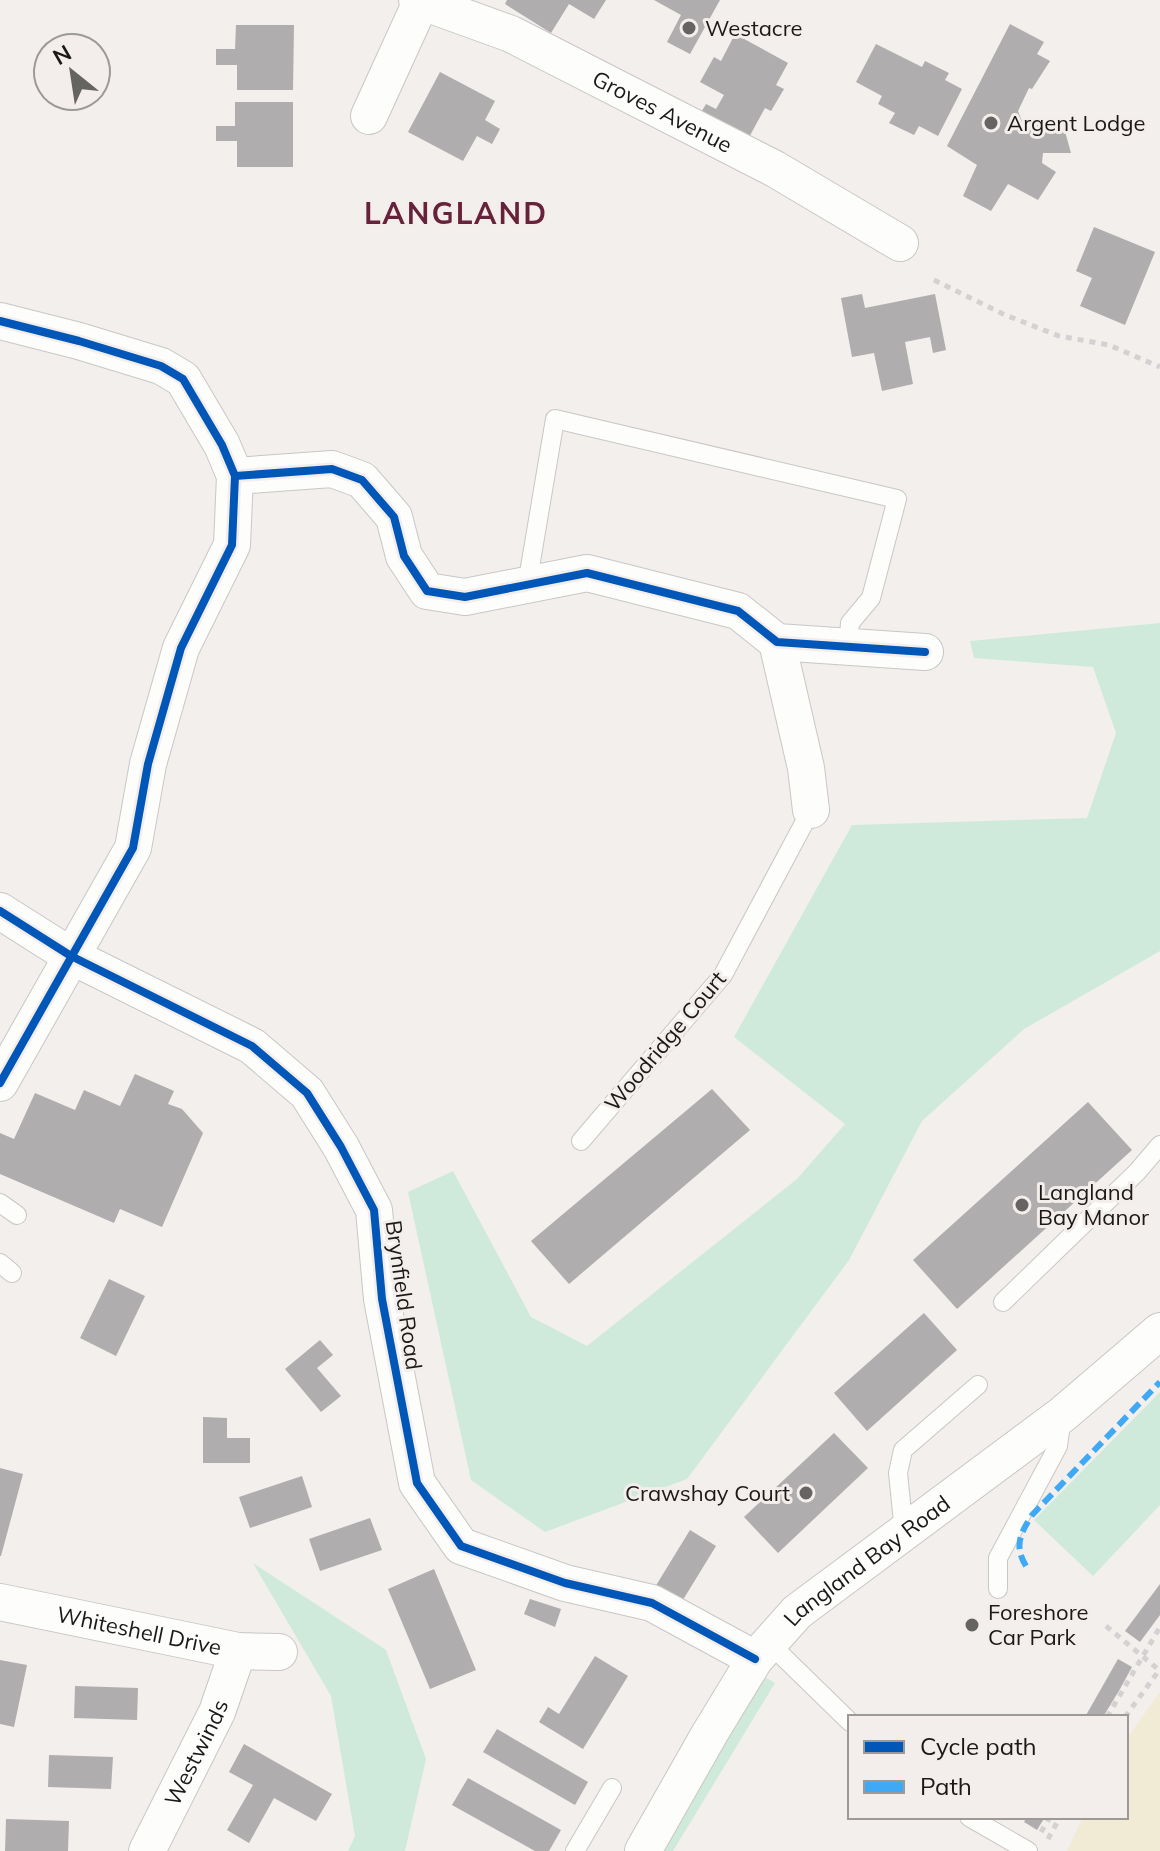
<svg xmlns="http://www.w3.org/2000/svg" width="1160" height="1851" font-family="Mulish,sans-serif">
	<rect width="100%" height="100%" fill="#f2efed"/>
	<!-- green -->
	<g fill="#cfeada">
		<polygon points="1160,623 1160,951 1024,1029 922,1121 849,1260 687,1479 545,1532 471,1480 408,1192 453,1171 531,1317 587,1346 797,1179 845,1124 734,1037 852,825 1087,818 1116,733 1093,667 974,658 970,641"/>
		<polygon points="1160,1392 1160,1505 1093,1576 1034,1520"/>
		<polygon points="253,1563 386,1650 426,1759 405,1851 348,1851 355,1836 331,1696"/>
		<polygon points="763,1676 775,1683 673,1851 659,1851"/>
	</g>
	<!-- sand -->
	<polygon fill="#f1ead5" points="1160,1692 1160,1851 1067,1851 1083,1817 1126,1817 1126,1740"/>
	<!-- building -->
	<g fill="#afadad">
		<polygon points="507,0 606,0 594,19 569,4 551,33 505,4"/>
		<polygon points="654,0 720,0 690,54 667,42 681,15"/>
		<polygon points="1010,24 1044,42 1037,54 1050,61 1032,89 1029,88 1018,111 1025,129 1061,117 1071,153 1043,153 1042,163 1056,172 1038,200 1008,184 991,211 963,196 977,165 947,146"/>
		<polygon points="236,25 294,25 293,90 237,90 237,65 216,65 216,49 235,49"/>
		<polygon points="735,34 788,63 776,85 784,89 771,111 765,108 747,141 699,116 706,104 716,109 724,95 700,82 714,57 721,61"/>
		<polygon points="876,44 922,67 925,61 949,73 945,80 962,89 938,136 919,126 914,135 889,123 895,113 878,104 882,96 856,82"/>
		<polygon points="440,72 495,101 485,120 500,129 492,144 477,136 463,161 408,132"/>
		<polygon points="235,102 293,102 293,167 237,167 237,141 216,141 216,126 235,126"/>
		<polygon points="1094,227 1155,252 1125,325 1080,306 1092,278 1076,271"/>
		<polygon points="862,294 865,308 935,294 946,350 933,353 930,337 905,342 913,384 882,391 874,353 852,357 841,298"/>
		<polygon points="135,1074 174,1091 168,1104 182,1109 203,1133 162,1227 120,1209 114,1223 0,1174 0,1133 14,1139 35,1093 75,1110 84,1090 120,1106"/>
		<polygon points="712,1089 750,1130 569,1284 531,1241"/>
		<polygon points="1088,1102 1132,1150 957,1309 913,1260"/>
		<polygon points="109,1279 145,1296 116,1356 80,1338"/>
		<polygon points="924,1313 957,1350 867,1431 834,1393"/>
		<polygon points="320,1340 333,1355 317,1368 341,1396 321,1412 285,1369"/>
		<polygon points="203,1417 227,1418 227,1438 250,1438 250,1463 203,1463"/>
		<polygon points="834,1433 868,1468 778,1553 744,1517"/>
		<polygon points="0,1468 23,1474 1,1556 0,1556"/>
		<polygon points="302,1476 312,1507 250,1528 239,1497"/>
		<polygon points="370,1518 382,1550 320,1571 309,1539"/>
		<polygon points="690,1530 716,1546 678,1608 652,1592"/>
		<polygon points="434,1569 476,1670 430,1689 388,1589"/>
		<polygon points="1160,1584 1160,1615 1140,1642 1125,1631"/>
		<polygon points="530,1599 561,1609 555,1627 524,1614"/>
		<polygon points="595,1656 628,1676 583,1749 539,1722 548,1707 559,1714"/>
		<polygon points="1118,1659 1132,1667 1120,1689 1103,1717 1085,1717"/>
		<polygon points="0,1660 27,1665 14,1727 0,1724"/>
		<polygon points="75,1686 138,1688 137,1720 74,1718"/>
		<polygon points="497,1729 588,1782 575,1805 483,1752"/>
		<polygon points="244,1744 332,1794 316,1821 274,1798 249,1843 227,1830 253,1785 229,1772"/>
		<polygon points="49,1755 113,1757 111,1789 48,1787"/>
		<polygon points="468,1778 561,1830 549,1851 535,1851 452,1805"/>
		<polygon points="1027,1817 1045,1817 1037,1830 1024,1822"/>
		<polygon points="6,1819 69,1821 68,1851 5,1851"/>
	</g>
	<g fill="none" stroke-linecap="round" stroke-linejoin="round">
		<!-- lane casing -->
		<g stroke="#c9c7c6" stroke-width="20">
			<g id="lane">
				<polyline points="527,585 555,419 897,499 871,598 850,623 848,646"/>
				<polyline points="581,1141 723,975 811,810"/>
				<polyline points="0,1203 17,1215"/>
				<polyline points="0,1263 12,1273"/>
				<polyline points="1003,1302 1137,1172 1160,1145"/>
				<polyline points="904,1532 898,1473 903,1450 978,1385"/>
				<polyline points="998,1589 998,1558 1058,1446 1062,1417"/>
				<polyline points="769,1643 850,1722"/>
				<polyline points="969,1817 1028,1851"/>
				<polyline points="575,1851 612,1788"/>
			</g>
		</g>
		<!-- street casing -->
		<g stroke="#c9c7c6" stroke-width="38">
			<g id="street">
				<path id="s1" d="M 417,0 L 511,34 L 775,169 L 900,243"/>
				<polyline points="369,116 421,2"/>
				<polyline points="0,321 79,341 161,366 183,379 222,445 235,476 232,545 181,648 148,764 133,848 0,1083"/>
				<polyline points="235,476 332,469 362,480 394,517 404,556 427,591 465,597 587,573 738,611 777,642 925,652"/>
				<polyline points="777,642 806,768 811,810"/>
				<polyline points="0,911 71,956 252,1046 307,1093 341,1147 374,1210 382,1299 417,1483 461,1546 565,1583 652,1603 755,1659"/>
				<path id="s2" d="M 0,1602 L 238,1651 L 279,1652"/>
				<path id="s3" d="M 147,1851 L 217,1712 L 238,1651"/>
				<path id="s4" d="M 643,1851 L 710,1733 L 755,1659 L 797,1612 L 1063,1414 L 1160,1331"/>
			</g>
		</g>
		<!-- path -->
		<g stroke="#d3d1d1" stroke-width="5" stroke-dasharray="6 6" stroke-linecap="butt">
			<polyline points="934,280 1003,314 1059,336 1109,345 1160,367"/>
			<polyline points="1106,1626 1159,1670"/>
			<polyline points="1107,1717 1160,1627"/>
			<polyline points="1125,1717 1160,1669"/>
			<polyline points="1041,1832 1050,1817"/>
			<polyline points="1048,1839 1060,1817"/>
		</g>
		<!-- lane -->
		<use href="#lane" stroke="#fdfdfc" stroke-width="18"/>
		<!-- street -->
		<use href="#street" stroke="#fdfdfc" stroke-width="36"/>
		<!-- quiet -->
		<path stroke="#3fa9f5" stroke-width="6" stroke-dasharray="12 6" stroke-linecap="butt" d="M 1026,1566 C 1014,1546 1020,1534 1032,1515 L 1160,1382"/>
		<!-- cycleway casing -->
		<g stroke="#f3eeec" stroke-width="13">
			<g id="cycleway">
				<polyline points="0,321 79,341 161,366 183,379 222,445 235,476 232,545 181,648 148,764 133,848 0,1083"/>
				<polyline points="235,476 332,469 362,480 394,517 404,556 427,591 465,597 587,573 738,611 777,642 925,652"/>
				<polyline points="0,911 71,956 252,1046 307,1093 341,1147 374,1210 382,1299 417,1483 461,1546 565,1583 652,1603 755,1659"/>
			</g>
		</g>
		<!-- cycleway -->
		<use href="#cycleway" stroke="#0057b8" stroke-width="8"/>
	</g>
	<!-- markers -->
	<g fill="#666463" stroke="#f3eeec" stroke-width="3">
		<circle cx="689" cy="28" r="8"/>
		<circle cx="991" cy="123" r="8"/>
		<circle cx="1022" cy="1205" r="8"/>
		<circle cx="806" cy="1493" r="8"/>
		<circle cx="972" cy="1625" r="8"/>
	</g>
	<g text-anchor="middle" stroke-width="6" stroke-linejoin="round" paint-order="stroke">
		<!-- poi labels -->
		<g font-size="22" fill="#1a1918" stroke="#f3eeec" text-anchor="start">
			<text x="705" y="36">Westacre</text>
			<text x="1007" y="131">Argent Lodge</text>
			<text x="1038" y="1200">Langland<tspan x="1038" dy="25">Bay Manor</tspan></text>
			<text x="790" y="1501" text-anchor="end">Crawshay Court</text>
			<text x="988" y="1620">Foreshore<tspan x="988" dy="25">Car Park</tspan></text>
		</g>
		<!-- street labels -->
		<g font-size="22" fill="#1a1918" stroke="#f3eeec">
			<text dy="8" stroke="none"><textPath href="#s1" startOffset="270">Groves Avenue</textPath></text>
			<text transform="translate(665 1041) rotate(-50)" y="8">Woodridge Court</text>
			<text transform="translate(404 1295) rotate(82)" y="8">Brynfield Road</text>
			<text dy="8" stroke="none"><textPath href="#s4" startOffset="372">Langland Bay Road</textPath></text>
			<text dy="8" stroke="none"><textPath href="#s2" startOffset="142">Whiteshell Drive</textPath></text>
			<text dy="8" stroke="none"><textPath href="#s3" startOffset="110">Westwinds</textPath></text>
		</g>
		<!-- district labels -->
		<g font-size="30" font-weight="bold" letter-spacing="2" fill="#66223a" stroke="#f3eeec">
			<text x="456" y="224">LANGLAND</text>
		</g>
	</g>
	<!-- legend -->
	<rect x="848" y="1715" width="280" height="104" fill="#f3eeec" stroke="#9c9997" stroke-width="2"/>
	<rect x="864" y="1741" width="40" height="12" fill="#0057b8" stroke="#9c9997" stroke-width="2"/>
	<text x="920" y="1755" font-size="24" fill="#1a1918">Cycle path</text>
	<rect x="864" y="1781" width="40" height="12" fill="#3fa9f5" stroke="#9c9997" stroke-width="2"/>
	<text x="920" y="1795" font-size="24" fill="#1a1918">Path</text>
	<!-- north arrow -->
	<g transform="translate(72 72) rotate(330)"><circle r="38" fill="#f3eeec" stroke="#9c9997" stroke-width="2"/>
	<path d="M0-6L14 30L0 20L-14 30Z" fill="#666463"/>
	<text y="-12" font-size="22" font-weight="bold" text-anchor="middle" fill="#1a1918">N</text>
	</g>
</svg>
